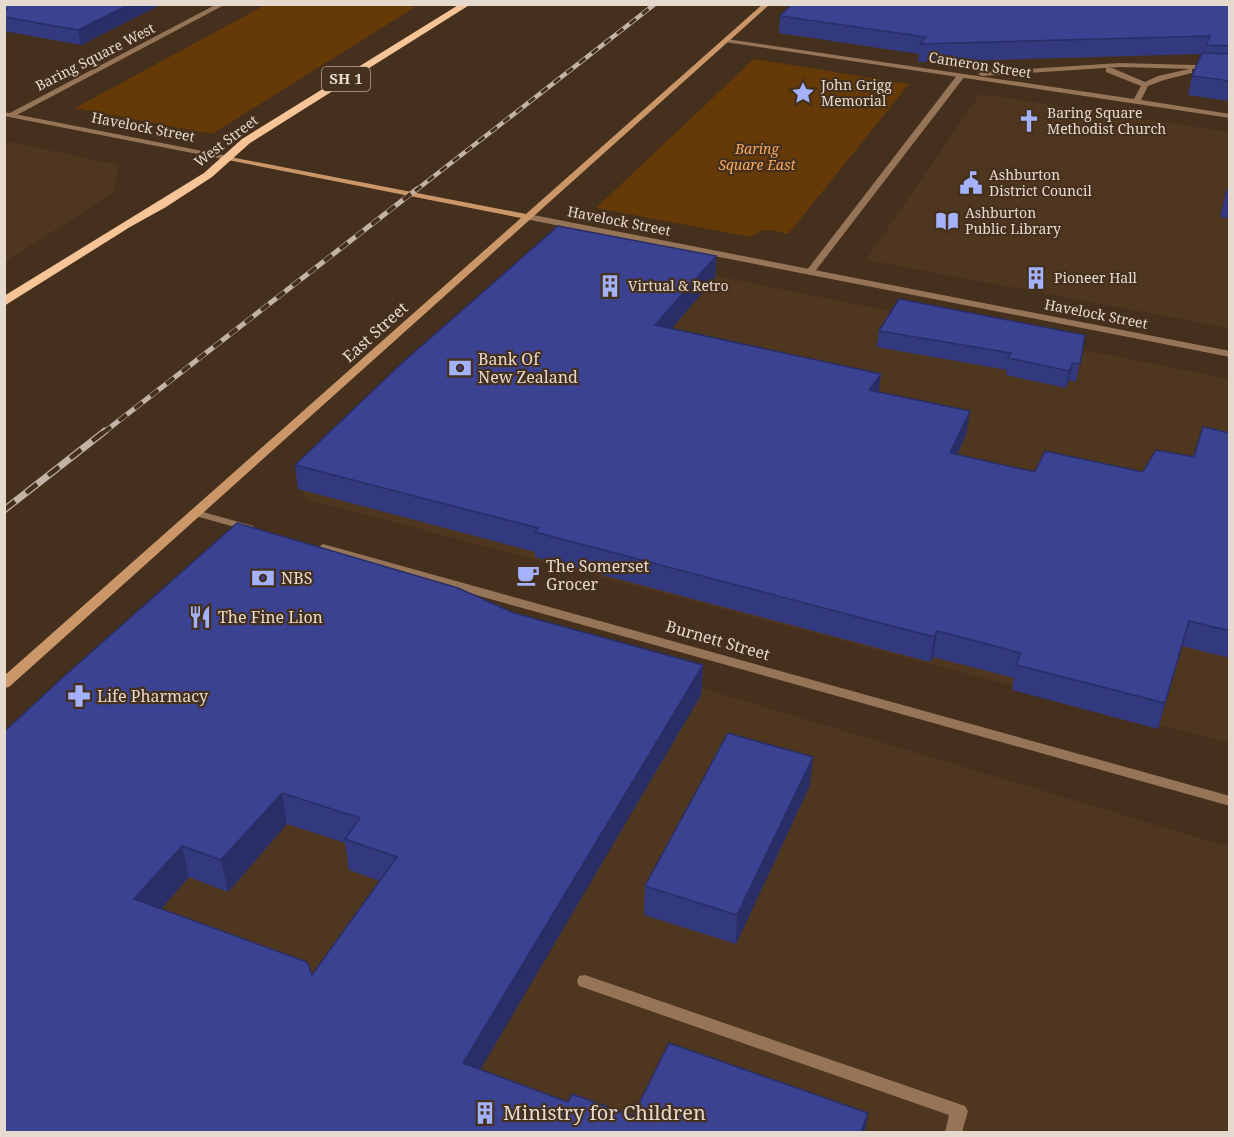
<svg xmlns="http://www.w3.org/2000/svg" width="1234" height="1137" font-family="'Noto Serif',serif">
	<rect width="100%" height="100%" fill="#45301e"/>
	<!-- built -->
	<g fill="#4f361e">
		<polygon points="980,94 1229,132 1229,328 866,260"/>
		<polygon points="5,141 119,165 113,193 5,262"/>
		<polygon points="567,246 1229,379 1229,743 306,499 297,481"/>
		<polygon points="224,544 1229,847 1229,1132 5,1132"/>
	</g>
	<!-- green -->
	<g fill="#663a06">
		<polygon points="397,5 415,7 212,134 75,108 265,5"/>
		<path d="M 754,59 L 909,84 L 788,234 C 774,231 762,226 751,237 L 596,208 Z"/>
	</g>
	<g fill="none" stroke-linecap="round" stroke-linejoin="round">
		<!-- service -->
		<g fill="#957457" fill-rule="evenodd">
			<polygon points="958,74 965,76 813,274 807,274 807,270"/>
			<polygon points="585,975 965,1106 968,1111 962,1132 945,1132 949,1115 579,986 577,981 579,976"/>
		</g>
		<!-- minor -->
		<g fill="#957457" fill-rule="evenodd">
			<polygon points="217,4 226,4 13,117 6,115"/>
			<polygon points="727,39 1134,99 1141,86 1106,72 1106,68 1112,68 1145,82 1158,76 1189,69 1192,69 1192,73 1164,80 1148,86 1141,100 1230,114 1230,118 725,42 724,41"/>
			<polygon points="1120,63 1230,66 1230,70 1120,67 982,76 978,74 982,72"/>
			<polygon points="196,510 253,526 255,528 249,531 192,515 190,513"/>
			<polygon points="323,544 1230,796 1230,806 319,551 317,548"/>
		</g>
		<!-- tertiary -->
		<g fill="#957457" fill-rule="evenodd">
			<polygon points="4,112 228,156 232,158 228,160 4,116"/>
			<polygon points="528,214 1230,351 1230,357 525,219 524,217"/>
		</g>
		<!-- secondary -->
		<polygon fill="#cb9768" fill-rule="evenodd" points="763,4 770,4 9,687 4,688 4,676 521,218 228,160 224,158 225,156 526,214"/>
		<!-- trunk -->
		<polygon fill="#f6c497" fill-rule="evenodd" points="460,4 471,4 250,143 212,177 166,207 130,227 4,306 4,296 204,173 242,139"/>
		<!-- rail-far2 casing -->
		<g stroke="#c2b3a6" stroke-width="4.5">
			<polyline id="rail-far2" points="415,191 655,4"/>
		</g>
		<!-- rail-far1 casing -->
		<g stroke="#c2b3a6" stroke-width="5">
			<polyline id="rail-far1" points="103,433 417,189"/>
		</g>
		<!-- rail casing -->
		<g stroke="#c2b3a6" stroke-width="7">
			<polyline id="rail" points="4,510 105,431"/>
		</g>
		<!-- rail-far2 -->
		<use href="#rail-far2" stroke="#45301e" stroke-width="3" stroke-dasharray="8" stroke-linecap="butt"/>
		<!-- rail-far1 -->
		<use href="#rail-far1" stroke="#45301e" stroke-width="4" stroke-dasharray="10" stroke-linecap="butt"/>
		<!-- rail -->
		<use href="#rail" stroke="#45301e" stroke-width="4.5" stroke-dasharray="14" stroke-linecap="butt"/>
	</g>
	<!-- wall -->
	<g fill="#33397e" fill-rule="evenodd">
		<polygon points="4,4 162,4 81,45 4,31"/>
		<polygon points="1230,4 1230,101 1188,95 1192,76 1202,54 918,62 919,54 779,33 780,16"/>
		<polygon points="1230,183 1230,219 1220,217 1225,196"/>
		<polygon points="716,256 715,278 671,329 878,392 966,435 957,455 1035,472 1143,472 1194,457 1230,433 1230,658 1182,646 1158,729 1012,690 1014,678 933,657 930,662 535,557 535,552 298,489 295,465"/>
		<polygon points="879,331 1085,335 1076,382 1069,380 1066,388 1006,375 1007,370 877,347"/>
		<path d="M 514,613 L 703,665 L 701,695 L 480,1069 L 568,1102 L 633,1116 L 868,1113 L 4,1132 L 4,732 ZM 287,824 L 345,843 L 349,870 L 380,881 L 312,975 L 161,909 L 189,877 L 228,892 Z"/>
		<polygon points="810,785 736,944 644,915 645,886"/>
	</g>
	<!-- shaded-wall -->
	<g fill="#292e66">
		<polygon points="130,4 162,4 81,45 78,30"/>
		<polygon points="716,256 715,278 655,348 655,325"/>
		<polygon points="1073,363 1069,380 1066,388 1069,371"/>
		<polygon points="881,374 878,397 869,390"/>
		<polygon points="970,411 966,435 946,477 950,453"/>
		<polygon points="1189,621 1182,646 1158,729 1165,703"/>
		<polygon points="937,631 933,657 930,662 934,637"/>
		<polygon points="703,665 701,695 466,1094 463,1063"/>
		<polygon points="813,757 810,785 736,944 737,915"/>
		<polygon points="282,793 287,824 228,892 221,860"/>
		<polygon points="182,846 189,877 142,930 134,899"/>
		<polygon points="868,1113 865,1132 861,1132"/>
	</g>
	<!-- building -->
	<g fill="#3b4292" stroke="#292e66" stroke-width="1.5" fill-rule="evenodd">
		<polygon points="4,4 130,4 78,30 4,17 4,10 7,9 4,8"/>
		<polygon points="792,4 1230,4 1230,46 1206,45 1210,36 920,44 926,37 780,16"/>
		<polygon points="1202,53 1230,54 1230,81 1192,76"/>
		<polygon points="1230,183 1230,197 1225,196"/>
		<polygon points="558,226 716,256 655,325 881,374 869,390 970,411 950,453 1035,472 1045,451 1143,472 1156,450 1194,457 1203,427 1230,433 1230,631 1189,621 1165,703 1016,665 1021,653 937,631 934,637 535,532 538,528 295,465 402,363"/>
		<polygon points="899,299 1085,335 1080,364 1073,363 1069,371 1008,358 1011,353 879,331"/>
		<path d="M 237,523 L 458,588 L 514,613 L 703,665 L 463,1063 L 568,1102 L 572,1094 L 633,1116 L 669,1043 L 868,1113 L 861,1132 L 4,1132 L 4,732 L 61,679 ZM 282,793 L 360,818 L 345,839 L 397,857 L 312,975 L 307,962 L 134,899 L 182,846 L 221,860 Z"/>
		<polygon points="728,733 813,757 737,915 645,886"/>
	</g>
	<!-- icons -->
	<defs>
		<g id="sight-bare" transform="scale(1.8)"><path d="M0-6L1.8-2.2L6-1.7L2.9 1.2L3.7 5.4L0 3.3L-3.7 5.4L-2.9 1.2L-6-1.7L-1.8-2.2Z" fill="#a4b2fc" stroke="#45301e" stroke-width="2.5" paint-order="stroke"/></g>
		<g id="church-bare" transform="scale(1.8)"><path d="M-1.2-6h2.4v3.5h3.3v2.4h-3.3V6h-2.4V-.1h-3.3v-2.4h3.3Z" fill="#a4b2fc" stroke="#45301e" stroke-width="2.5" paint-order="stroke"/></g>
		<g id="civic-bare" transform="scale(1.8)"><path d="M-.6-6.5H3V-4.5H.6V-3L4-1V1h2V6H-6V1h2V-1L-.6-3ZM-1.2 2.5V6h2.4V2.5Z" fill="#a4b2fc" stroke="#45301e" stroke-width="2.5" paint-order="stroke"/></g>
		<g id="library-bare" transform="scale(1.8)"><path d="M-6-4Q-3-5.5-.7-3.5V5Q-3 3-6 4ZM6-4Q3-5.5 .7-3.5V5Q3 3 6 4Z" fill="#a4b2fc" stroke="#45301e" stroke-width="2.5" paint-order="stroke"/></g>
		<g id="building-bare" transform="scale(1.8)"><path d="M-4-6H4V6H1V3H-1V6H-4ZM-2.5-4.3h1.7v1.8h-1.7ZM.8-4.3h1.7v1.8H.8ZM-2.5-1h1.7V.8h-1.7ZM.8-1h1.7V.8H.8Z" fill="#a4b2fc" stroke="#45301e" stroke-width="2.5" paint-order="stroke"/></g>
		<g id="bank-bare" transform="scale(1.8)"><path d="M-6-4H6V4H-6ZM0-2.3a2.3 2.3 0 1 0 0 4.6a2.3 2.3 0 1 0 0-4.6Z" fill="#a4b2fc" stroke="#45301e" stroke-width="2.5" paint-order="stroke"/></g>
		<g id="cafe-bare" transform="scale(1.8)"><path d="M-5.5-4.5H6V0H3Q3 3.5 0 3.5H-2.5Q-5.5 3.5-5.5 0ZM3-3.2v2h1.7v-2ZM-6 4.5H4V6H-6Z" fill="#a4b2fc" stroke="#45301e" stroke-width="2.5" paint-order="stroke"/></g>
		<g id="restaurant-bare" transform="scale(1.8)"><path d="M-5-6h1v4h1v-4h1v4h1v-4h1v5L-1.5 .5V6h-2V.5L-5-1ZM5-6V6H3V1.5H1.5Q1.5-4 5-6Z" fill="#a4b2fc" stroke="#45301e" stroke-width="2.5" paint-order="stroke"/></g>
		<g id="pharmacy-bare" transform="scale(1.8)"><path d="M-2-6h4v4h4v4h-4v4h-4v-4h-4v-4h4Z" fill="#a4b2fc" stroke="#45301e" stroke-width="2.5" paint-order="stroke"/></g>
	</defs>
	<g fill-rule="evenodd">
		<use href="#sight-bare" x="803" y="93"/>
		<use href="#church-bare" x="1029" y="121"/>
		<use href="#civic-bare" x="971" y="183"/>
		<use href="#library-bare" x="947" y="221"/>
		<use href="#building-bare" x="1036" y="278"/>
		<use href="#building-bare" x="610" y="286"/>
		<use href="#bank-bare" x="460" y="368"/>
		<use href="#cafe-bare" x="528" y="575"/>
		<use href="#bank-bare" x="263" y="578"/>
		<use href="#restaurant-bare" x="200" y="617"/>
		<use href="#pharmacy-bare" x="79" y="696"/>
		<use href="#building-bare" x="485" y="1113"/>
	</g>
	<g text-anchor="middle" stroke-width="4.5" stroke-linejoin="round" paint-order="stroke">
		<!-- far-street labels -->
		<g font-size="14" fill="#e6d9ce" stroke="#45301e">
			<text transform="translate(95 57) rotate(-27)" y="5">Baring Square West</text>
			<text transform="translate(980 65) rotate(9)" y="5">Cameron Street</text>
			<text transform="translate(143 127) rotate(11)" y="5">Havelock Street</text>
			<text transform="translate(226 141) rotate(-37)" y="5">West Street</text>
			<text transform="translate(619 221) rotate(11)" y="5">Havelock Street</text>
			<text transform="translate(1096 314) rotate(11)" y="5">Havelock Street</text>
		</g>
		<!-- far-poi labels -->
		<g font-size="14" fill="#e6d9ce" stroke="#45301e" text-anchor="start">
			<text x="821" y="90">John Grigg<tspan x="821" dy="16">Memorial</tspan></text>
			<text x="1047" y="118">Baring Square<tspan x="1047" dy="16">Methodist Church</tspan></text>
			<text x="989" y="180">Ashburton<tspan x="989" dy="16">District Council</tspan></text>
			<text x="965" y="218">Ashburton<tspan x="965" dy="16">Public Library</tspan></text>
			<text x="1054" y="283">Pioneer Hall</text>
			<text x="628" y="291">Virtual &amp; Retro</text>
		</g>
		<!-- far-park labels -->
		<g font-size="14" font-style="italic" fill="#f9ab62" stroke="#45301e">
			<text x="757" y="154">Baring<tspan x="757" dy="16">Square East</tspan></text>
		</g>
		<!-- shield labels -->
		<rect fill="#45301e" stroke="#b6a699" stroke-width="1.5" x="322" y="67" width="48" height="24" rx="4.5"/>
		<g font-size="15" font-weight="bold" fill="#e6d9ce">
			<text x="346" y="84">SH 1</text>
		</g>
		<!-- street labels -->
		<g font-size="16" fill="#e6d9ce" stroke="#45301e">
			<text transform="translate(375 332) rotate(-42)" y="6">East Street</text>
			<text transform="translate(718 640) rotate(16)" y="6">Burnett Street</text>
		</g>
		<!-- poi labels -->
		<g font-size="16" fill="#e6d9ce" stroke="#45301e" text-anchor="start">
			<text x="478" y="365">Bank Of<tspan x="478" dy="18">New Zealand</tspan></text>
			<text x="546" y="572">The Somerset<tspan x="546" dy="18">Grocer</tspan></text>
			<text x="281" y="584">NBS</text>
			<text x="218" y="623">The Fine Lion</text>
			<text x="97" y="702">Life Pharmacy</text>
		</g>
		<!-- near-poi labels -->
		<g font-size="20" fill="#e6d9ce" stroke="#45301e" text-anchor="start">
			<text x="503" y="1120">Ministry for Children</text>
		</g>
	</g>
	<!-- border -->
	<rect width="1234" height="1137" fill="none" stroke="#e6d9ce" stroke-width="12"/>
</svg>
